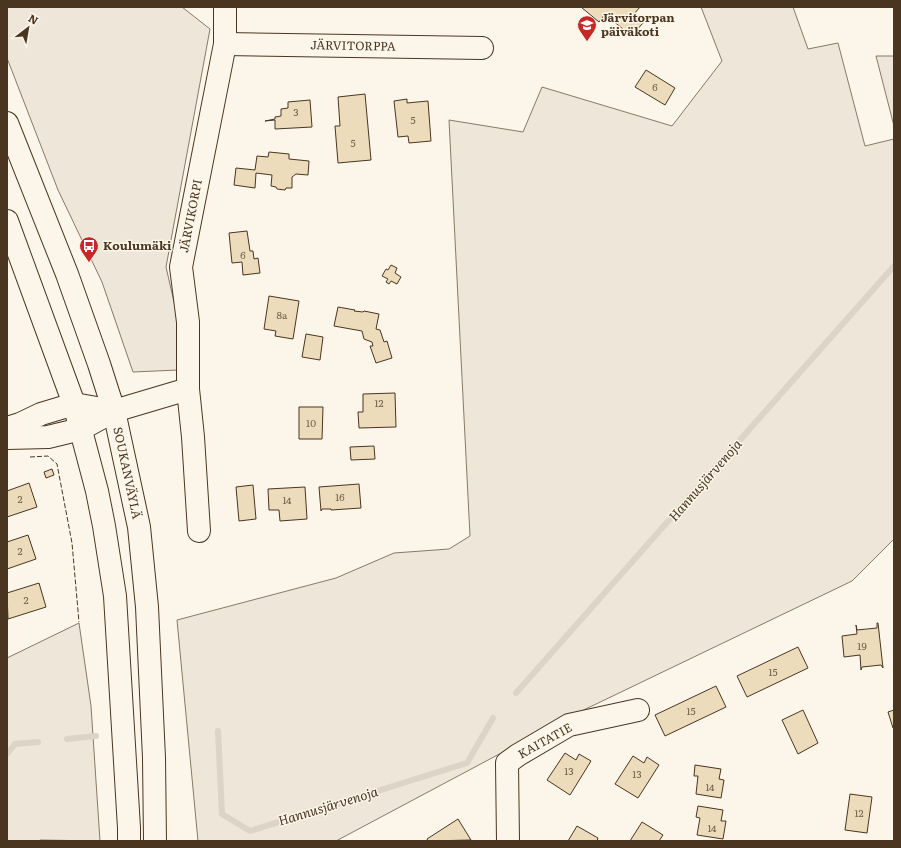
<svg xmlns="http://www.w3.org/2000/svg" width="901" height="848" font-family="Literata,serif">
	<rect width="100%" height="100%" fill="#fbf6e9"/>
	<!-- green -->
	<g fill="#ede6d9" stroke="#887966">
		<polygon points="7,7 182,7 210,29 166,267 180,328 178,370 133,372 102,282 58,190 7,58"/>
		<polygon points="701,7 793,7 808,49 838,43 865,146 894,139 894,539 852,581 567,718 336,841 198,841 177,620 336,578 394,553 449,549 470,536 449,120 523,132 542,87 672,126 722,61"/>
		<polygon points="876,56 894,56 894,126"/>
		<polygon points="79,623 91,706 100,841 40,840 39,841 7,841 7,658"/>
	</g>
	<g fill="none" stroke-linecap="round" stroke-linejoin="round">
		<!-- stream -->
		<g stroke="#dcd4c6" stroke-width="6">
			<polyline points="516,693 894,266"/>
			<polyline points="218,731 222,814 250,831 467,763 493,718"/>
			<polyline points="67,739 96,736"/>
			<polyline points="7,754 15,744 38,742"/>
		</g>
	</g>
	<!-- building -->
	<g fill="#ecdcbc" stroke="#4a3520">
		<polygon points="581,7 640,7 634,14 644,22 631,36 605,14 599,22"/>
		<polygon points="646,70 675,88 665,105 635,87"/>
		<polygon points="365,94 371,160 338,163 335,126 340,126 338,97"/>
		<polygon points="407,99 407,103 428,101 431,141 409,143 408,136 398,137 394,101"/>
		<polygon points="310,100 312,127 275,129 275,120 265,121 275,119 275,117 281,116 281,109 288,108 288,102"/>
		<polygon points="269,152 289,154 289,159 309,161 308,175 296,174 292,177 292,188 286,188 285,190 277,189 276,187 271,186 272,175 256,173 255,188 234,185 236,168 255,170 257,156 268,157"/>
		<polygon points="247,231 250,251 253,251 254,259 258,258 260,273 243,275 242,262 232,263 229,233"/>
		<polygon points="391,265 397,268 395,273 401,277 397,284 391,281 389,284 386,282 388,279 382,276 386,269 388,270"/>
		<polygon points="269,296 299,301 293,339 275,336 276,331 264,329"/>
		<polygon points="338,307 355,310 354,311 363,312 364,311 379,314 376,329 380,330 384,342 387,341 392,358 376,363 370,346 373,346 372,342 364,339 362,331 334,326"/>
		<polygon points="306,334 323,337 320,360 302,357"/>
		<polygon points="395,393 396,427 359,428 358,412 363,412 363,394"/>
		<polygon points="299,407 323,407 322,439 299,439"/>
		<polygon points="374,446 375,459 351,460 350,447"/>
		<polygon points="52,469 54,475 46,478 44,472"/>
		<polygon points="29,483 37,507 7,517 7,491"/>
		<polygon points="359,484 361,508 331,510 331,509 322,509 321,511 319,487"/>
		<polygon points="253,485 256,519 239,521 236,487"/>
		<polygon points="305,487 307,519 280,521 279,510 269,510 268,489"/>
		<polygon points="28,535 36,559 7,569 7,542"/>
		<polygon points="39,583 46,607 8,619 7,593"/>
		<polygon points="877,623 878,623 883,668 881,665 862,667 861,670 860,655 844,657 842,636 857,634 856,625 857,630 877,628"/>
		<polygon points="798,647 808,668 747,697 737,676"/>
		<polygon points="716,686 726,707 665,736 655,715"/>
		<polygon points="803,710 818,743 798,754 782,720"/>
		<polygon points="894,710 894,728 893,728 888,712"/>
		<polygon points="565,753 576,760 579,754 591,761 570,795 547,780"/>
		<polygon points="633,756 644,763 647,757 659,765 638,798 615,784"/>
		<polygon points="695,765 721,769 719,779 724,780 721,798 696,794 698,776 694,776"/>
		<polygon points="850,794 872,797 867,833 845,830"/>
		<polygon points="698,806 723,810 721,821 726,821 723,839 697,835 700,818 696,817"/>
		<polygon points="458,819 471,840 428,841 427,839"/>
		<polygon points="642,822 663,835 659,841 630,841"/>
		<polygon points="577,826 598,838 597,841 568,841"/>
	</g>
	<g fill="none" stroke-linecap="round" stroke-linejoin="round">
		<!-- minor casing -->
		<g stroke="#4a3520" stroke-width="24">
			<g id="minor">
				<polyline points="225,44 482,48"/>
				<polyline points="188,389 193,437 199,531"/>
				<polyline points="7,428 20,424 41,414 74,404 114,411"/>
				<polyline points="7,438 48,437 81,429 114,411 188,389 188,322 181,267 225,44 225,7"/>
				<polyline points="508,841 507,763 518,755 569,725 638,710"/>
			</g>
		</g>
		<!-- major casing -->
		<g stroke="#4a3520" stroke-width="24">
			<g id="major">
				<polyline points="7,123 67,274 99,364 114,411 139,527 147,607 154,758 155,841"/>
				<polyline points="7,221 74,404 97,491 104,526 115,596 129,828 129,841"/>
			</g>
		</g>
		<!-- minor -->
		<use href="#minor" stroke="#fbf6e9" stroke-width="22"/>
		<!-- major -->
		<use href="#major" stroke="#fbf6e9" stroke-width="22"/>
		<!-- fence -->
		<polyline stroke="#4a3520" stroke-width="1" stroke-dasharray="5 2" stroke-linecap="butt" points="30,457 48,456 57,464 72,543 79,622"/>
	</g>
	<!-- icons -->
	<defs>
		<g id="school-pin" transform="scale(1)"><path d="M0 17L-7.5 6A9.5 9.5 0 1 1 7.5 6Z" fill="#c62828" stroke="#fbf6e9"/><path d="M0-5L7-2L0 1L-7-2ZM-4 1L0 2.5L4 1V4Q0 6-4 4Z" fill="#fff"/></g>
		<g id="bus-pin" transform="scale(1)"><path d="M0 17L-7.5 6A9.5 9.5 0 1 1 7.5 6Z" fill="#c62828" stroke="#fbf6e9"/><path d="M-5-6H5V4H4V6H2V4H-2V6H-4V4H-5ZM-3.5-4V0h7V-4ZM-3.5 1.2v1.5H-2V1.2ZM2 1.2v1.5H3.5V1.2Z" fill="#fff"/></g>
	</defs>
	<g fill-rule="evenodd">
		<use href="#school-pin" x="587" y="25"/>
		<use href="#bus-pin" x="89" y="246"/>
	</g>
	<g text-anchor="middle" stroke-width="3" stroke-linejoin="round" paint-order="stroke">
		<!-- number labels -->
		<g font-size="10" fill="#725f47">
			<text x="655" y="91">6</text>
			<text x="296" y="116">3</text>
			<text x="413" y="124">5</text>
			<text x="353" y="147">5</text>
			<text x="243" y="259">6</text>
			<text x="282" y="319">8a</text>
			<text x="379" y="407">12</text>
			<text x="311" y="427">10</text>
			<text x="340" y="501">16</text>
			<text x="20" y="503">2</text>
			<text x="287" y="504">14</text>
			<text x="20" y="555">2</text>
			<text x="26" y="604">2</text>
			<text x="862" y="650">19</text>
			<text x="773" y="676">15</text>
			<text x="691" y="715">15</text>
			<text x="569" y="775">13</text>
			<text x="637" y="778">13</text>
			<text x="710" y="791">14</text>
			<text x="859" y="817">12</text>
			<text x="712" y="832">14</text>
		</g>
		<!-- poi labels -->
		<g font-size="12" font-weight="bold" fill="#4a3520" stroke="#fbf6e9" text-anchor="start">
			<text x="601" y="22">Järvitorpan<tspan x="601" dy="14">päiväkoti</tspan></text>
			<text x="103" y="250">Koulumäki</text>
		</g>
		<!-- street labels -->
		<g font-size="12" fill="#4a3520" stroke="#fbf6e9">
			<text transform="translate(353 46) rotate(1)" y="4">JÄRVITORPPA</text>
			<text transform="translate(191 216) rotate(-79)" y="4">JÄRVIKORPI</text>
			<text transform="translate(127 473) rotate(78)" y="4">SOUKANVÄYLÄ</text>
			<text transform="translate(545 741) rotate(-29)" y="4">KAITATIE</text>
		</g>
		<!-- water labels -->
		<g font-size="13" font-style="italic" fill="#4a3520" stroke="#fbf6e9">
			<text transform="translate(705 480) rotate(-49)" y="5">Hannusjärvenoja</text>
			<text transform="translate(328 806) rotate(-17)" y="5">Hannusjärvenoja</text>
		</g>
	</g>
	<!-- border -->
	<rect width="901" height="848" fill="none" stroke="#4a3520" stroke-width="16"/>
	<!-- north arrow -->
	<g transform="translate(28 28) rotate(31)" stroke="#fbf6e9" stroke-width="3" paint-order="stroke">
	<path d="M0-3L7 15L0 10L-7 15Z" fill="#4a3520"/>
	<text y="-6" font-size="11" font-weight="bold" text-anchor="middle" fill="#4a3520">N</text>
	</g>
</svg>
